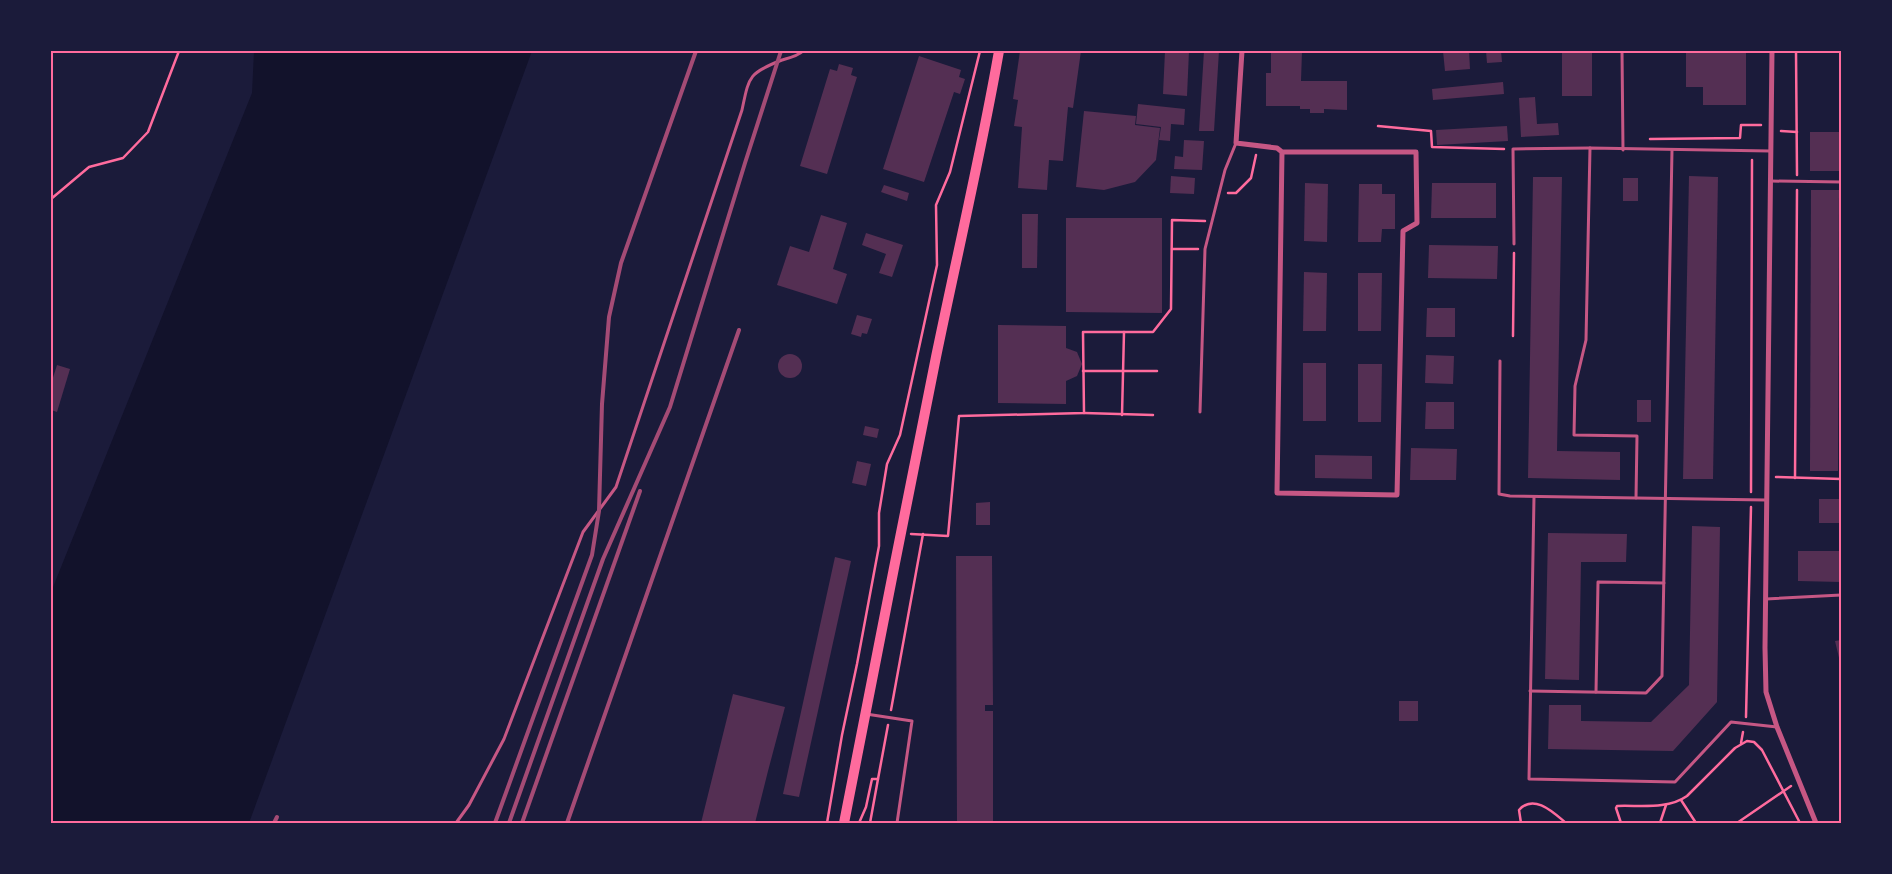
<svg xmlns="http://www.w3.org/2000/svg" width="1892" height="874" font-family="'Playfair Display',serif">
	<rect width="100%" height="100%" fill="#1b1b3a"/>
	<!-- water -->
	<polygon fill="#12122b" points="254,51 532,51 249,823 51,823 51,592 252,93"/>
	<!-- building -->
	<g fill="#542f53">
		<polygon points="1020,51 1081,51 1073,108 1068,107 1063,161 1049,160 1047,190 1018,188 1022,127 1014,126 1018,100 1013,99"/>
		<polygon points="1165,51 1189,51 1187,96 1163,94"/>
		<polygon points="1204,51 1219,51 1214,131 1199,131"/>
		<polygon points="1271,51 1302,51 1301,81 1347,81 1347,110 1324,109 1324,113 1310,113 1310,109 1300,109 1300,106 1266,106 1266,73 1271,73"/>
		<polygon points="1443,51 1469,51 1470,69 1445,71"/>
		<polygon points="1486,51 1501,51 1502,62 1487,63"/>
		<rect x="1562" y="51" width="30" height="45"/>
		<polygon points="1686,51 1746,51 1746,105 1703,105 1703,87 1686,87"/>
		<polygon points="919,56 961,70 959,77 965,79 960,94 954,92 924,182 883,169"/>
		<polygon points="839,64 853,68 851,75 857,77 827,174 800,166 830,69 837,71"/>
		<polygon points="1503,82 1504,94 1433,100 1432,89"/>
		<polygon points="1535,97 1537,124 1558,123 1559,135 1521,137 1519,98"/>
		<polygon points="1138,104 1185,109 1184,125 1171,124 1170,141 1159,140 1161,127 1136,124"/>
		<polygon points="1084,111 1136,116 1135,125 1160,128 1156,160 1135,182 1104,190 1076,187"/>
		<polygon points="1507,126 1508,141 1437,145 1436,130"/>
		<rect x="1810" y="132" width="31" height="39"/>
		<polygon points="1184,140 1204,141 1202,170 1174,169 1175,156 1183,157"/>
		<polygon points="1171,176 1195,178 1194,194 1170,193"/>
		<polygon points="1689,176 1718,177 1713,479 1683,479"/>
		<polygon points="1533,177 1562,177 1557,451 1620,452 1620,480 1528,478"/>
		<rect x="1623" y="178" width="15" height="23"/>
		<polygon points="1305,183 1328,184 1327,242 1304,241"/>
		<polygon points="1432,183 1496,183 1496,218 1431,218"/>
		<polygon points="1359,184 1382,184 1382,194 1395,194 1395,229 1382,229 1381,242 1358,242"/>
		<polygon points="884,185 909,193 907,201 881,192"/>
		<polygon points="1811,190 1839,190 1838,471 1810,471"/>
		<polygon points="1022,214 1038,214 1037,268 1022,268"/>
		<polygon points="821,215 847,223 833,269 847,274 837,304 777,285 790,246 809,252"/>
		<polygon points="1066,218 1162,218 1162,313 1066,312"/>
		<polygon points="866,233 903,245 892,277 879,273 886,254 862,245"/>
		<polygon points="1429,245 1498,246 1497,279 1428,278"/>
		<polygon points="1304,272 1327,273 1326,331 1303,331"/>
		<polygon points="1358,273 1382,273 1381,331 1358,331"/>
		<polygon points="1427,308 1455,308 1455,337 1426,337"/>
		<polygon points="857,315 872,319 867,334 862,333 861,337 851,334"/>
		<polygon points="998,325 1066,326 1066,348 1077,352 1082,364 1077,376 1066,381 1066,404 998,403"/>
		<circle cx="790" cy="366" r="12"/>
		<polygon points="1426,355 1454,356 1453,384 1425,383"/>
		<rect x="1303" y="363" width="23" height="58"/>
		<polygon points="1358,364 1382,364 1381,422 1358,422"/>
		<polygon points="57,365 70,369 57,412 51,410 51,384"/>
		<rect x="1637" y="400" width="14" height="22"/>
		<polygon points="1426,402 1454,402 1454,429 1425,429"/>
		<polygon points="865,426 879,429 877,438 863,435"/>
		<polygon points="1411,448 1457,449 1456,480 1410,480"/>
		<polygon points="1315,455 1372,456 1372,479 1315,478"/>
		<polygon points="857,461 871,464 866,486 852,483"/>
		<rect x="1819" y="499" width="22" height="24"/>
		<polygon points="990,502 990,525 976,525 976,503"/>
		<polygon points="1692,526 1720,527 1717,702 1673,751 1548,749 1549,705 1581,705 1581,721 1651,722 1689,685"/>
		<polygon points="1548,533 1627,534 1626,562 1581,562 1579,680 1545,679"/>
		<polygon points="1798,551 1841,551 1841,582 1798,581"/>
		<polygon points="956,556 992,556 993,705 985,705 985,711 993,711 993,823 957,823"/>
		<polygon points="835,557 851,561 799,797 783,794"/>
		<polygon points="1841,640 1841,662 1840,662 1835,641"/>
		<polygon points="733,694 785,707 768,771 755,823 701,823"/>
		<rect x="1399" y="701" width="19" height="20"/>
	</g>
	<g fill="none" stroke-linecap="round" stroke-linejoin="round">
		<!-- path -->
		<g stroke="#ff6b9d" stroke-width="2.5">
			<polyline points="1796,51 1797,175"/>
			<polyline points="1378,126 1431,131 1432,147 1504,149"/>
			<polyline points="1781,131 1797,132"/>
			<polyline points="1650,139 1740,138 1741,125 1761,125"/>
			<polyline points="1228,193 1236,193 1251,178 1256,155"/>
			<polyline points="51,199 89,167 123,158 148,132 179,51"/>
			<polyline points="1172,249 1198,249"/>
			<polyline points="1513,336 1514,253"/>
			<polyline points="1083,371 1157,371"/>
			<polyline points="1084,413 1153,415"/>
			<polyline points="1122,415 1124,332"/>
			<polyline points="1776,477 1841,479"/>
			<polyline points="1795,478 1797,190"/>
			<polyline points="1751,492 1752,160"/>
			<polyline points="911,534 948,536 959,416 1084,413 1083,332 1153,332 1171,309 1172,220 1205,221"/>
			<polyline points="891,710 923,534"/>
			<polyline points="1746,717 1751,507"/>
			<polyline points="1741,743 1743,732"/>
			<polyline points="1681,800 1696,823"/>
			<polyline points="827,823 842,735 857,664 879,546 879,513 887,464 900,435 937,265 936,205 950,172 980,51"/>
			<polyline points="859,823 866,807 872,779 878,779 888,725"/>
			<polyline points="870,823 878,779"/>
			<path d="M 1521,823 L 1519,810 C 1534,793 1554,813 1566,823"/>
			<path d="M 1621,823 L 1616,808 L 1617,806 C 1640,805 1667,810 1687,796 L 1735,748 L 1747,741 L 1754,742 L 1762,750 L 1800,823"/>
			<polyline points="1660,823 1666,805"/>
			<polyline points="1737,823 1791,786"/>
		</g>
		<!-- service -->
		<g stroke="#c65784" stroke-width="3">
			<polyline points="1622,51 1623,150"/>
			<polyline points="1771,181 1841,182"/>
			<polyline points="1514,244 1513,149 1590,148"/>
			<polyline points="1500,361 1499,494 1510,496 1766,500"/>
			<polyline points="1200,412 1205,249 1225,170 1236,143"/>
			<polyline points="1534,497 1529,779 1675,782 1731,722 1777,727"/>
			<polyline points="1636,498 1637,436 1574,435 1575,386 1586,340 1590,148 1770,151"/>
			<polyline points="1766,599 1841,595"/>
			<polyline points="1530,691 1646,693 1662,676 1672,150"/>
			<polyline points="1596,692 1598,582 1664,583"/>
			<polyline points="866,714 912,721 897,823"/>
			<path d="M 456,823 L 469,805 L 504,739 L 583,532 L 616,487 L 742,110 C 749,77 748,73 782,60 C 789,58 798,56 803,51"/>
		</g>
		<!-- minor -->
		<g stroke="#c65784" stroke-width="5">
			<polyline points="1242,51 1236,143 1277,148 1282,152 1277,493 1397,495 1403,231 1417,223 1416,152 1282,152"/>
			<polyline points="1772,51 1765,648 1766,692 1777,727 1816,823"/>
		</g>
		<!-- secondary -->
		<path stroke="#ff6b9d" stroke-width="10" d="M 844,823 C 874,668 905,512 936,357 C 957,255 981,154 999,51"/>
		<!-- rail -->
		<g stroke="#a44b75" stroke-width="4">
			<polyline points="274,823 277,817"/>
			<polyline points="495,823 592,555 599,511 602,404 609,317 621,263 696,51"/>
			<polyline points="509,823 603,559 670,407 745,163 781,51"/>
			<polyline points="522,823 640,491"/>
			<polyline points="567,823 739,330"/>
		</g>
	</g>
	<!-- border -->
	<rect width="1892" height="874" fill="none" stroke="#1b1b3a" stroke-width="105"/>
	<rect x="52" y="52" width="1788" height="770" fill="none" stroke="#ff6b9d" stroke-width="2"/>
</svg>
